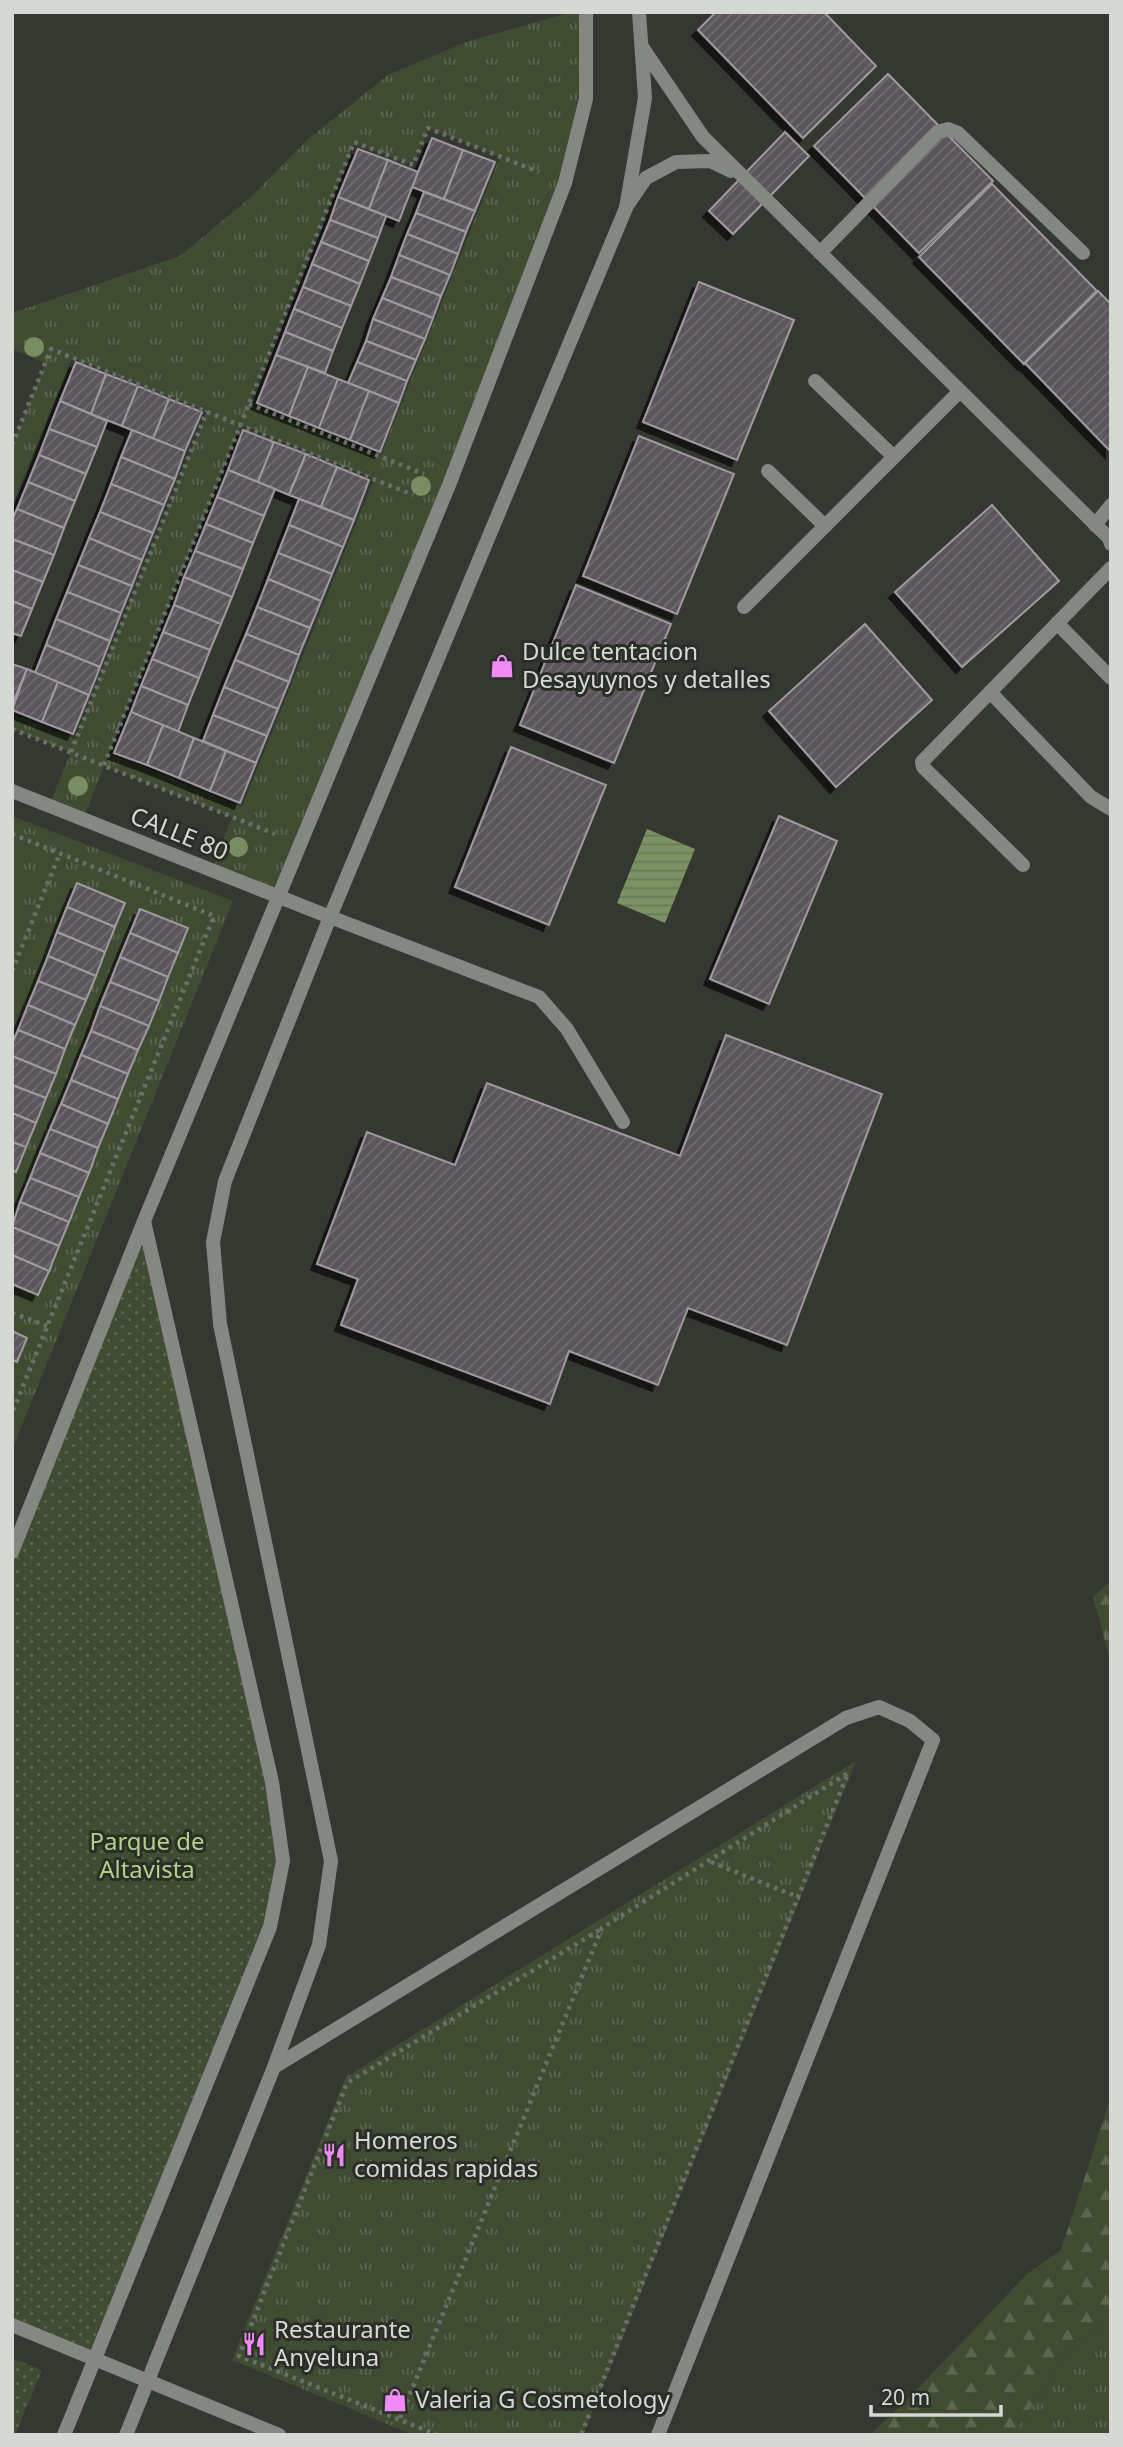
<svg xmlns="http://www.w3.org/2000/svg" width="1123" height="2447" font-family="'Noto Sans',sans-serif">
	<defs>
		<pattern id="grass-tufts" width="24" height="20" patternUnits="userSpaceOnUse" patternTransform="scale(1.75)"><rect width="24" height="20" fill="#404c32"/><path d="M3 7l-1-3M5 7V3M7 7l1-3M15 17l-1-3M17 17v-4M19 17l1-3" fill="none" stroke="#5b654f"/></pattern>
		<pattern id="forest-firs" width="22" height="20" patternUnits="userSpaceOnUse" patternTransform="scale(1.75)"><rect width="22" height="20" fill="#404c32"/><path d="M5 1l3.5 6h-7zM16 11l3.5 6h-7z" fill="#5b654f"/></pattern>
		<pattern id="park-dots" width="8" height="8" patternUnits="userSpaceOnUse" patternTransform="scale(1.75)"><rect width="8" height="8" fill="#404c32"/><path d="M2 2h.1M6 6h.1" fill="none" stroke="#5b654f" stroke-width="1.8" stroke-linecap="round"/></pattern>
		<pattern id="water-rules" width="6" height="5" patternUnits="userSpaceOnUse" patternTransform="scale(1.75)"><rect width="6" height="5" fill="#7b9263"/><path d="M0 2.5h6" fill="none" stroke="#697a58"/></pattern>
		<pattern id="building-hatch" width="6" height="6" patternUnits="userSpaceOnUse" patternTransform="scale(1.75)"><rect width="6" height="6" fill="#5b555b"/><path d="M-1 1l2-2M0 6l6-6M5 7l2-2" fill="none" stroke="#726d72"/></pattern>
		<filter id="shadow"><feDropShadow dx="-6" dy="6" stdDeviation="0" flood-color="#0009"/></filter>
	</defs>
	<rect width="100%" height="100%" fill="#343831"/>
	<!-- grass -->
	<g fill="url(#grass-tufts)" fill-rule="evenodd">
		<path d="M 572,12 L 586,12 L 586,99 L 565,183 L 280,898 L 211,871 L 232,817 L 104,766 L 83,819 L 49,806 L 71,752 L 12,729 L 12,714 L 75,739 L 207,411 L 72,358 L 12,506 L 12,445 L 45,363 L 12,349 L 12,313 L 180,256 L 251,197 L 307,140 L 388,75 L 466,42 ZM 429,128 L 500,157 L 380,457 L 249,404 L 354,143 L 413,165 ZM 241,425 L 374,479 L 242,807 L 109,753 Z"/>
		<polygon points="12,816 233,901 12,1450"/>
		<polygon points="856,1761 583,2435 414,2435 232,2360 346,2077"/>
		<polygon points="1111,2318 1111,2427 1106,2435 1013,2435 1066,2354"/>
	</g>
	<!-- forest -->
	<g fill="url(#forest-firs)">
		<polygon points="1111,1581 1111,1663 1093,1597"/>
		<polygon points="1111,2096 1111,2318 1066,2354 1013,2435 870,2435 905,2402 1027,2274 1061,2250"/>
	</g>
	<!-- park -->
	<g fill="url(#park-dots)">
		<polygon points="144,1221 283,1861 270,1927 95,2358 12,2325 12,1552"/>
		<polygon points="12,2358 42,2370 15,2435 12,2435"/>
	</g>
	<!-- water -->
	<polygon fill="url(#water-rules)" points="647,829 695,849 665,923 617,903"/>
	<!-- building -->
	<g fill="url(#building-hatch)" stroke="#a099a0" stroke-width="2" filter="url(#shadow)">
		<polygon points="716,12 824,12 876,66 803,138 698,30"/>
		<polygon points="888,74 993,181 919,253 814,146"/>
		<polygon points="785,132 809,156 733,234 709,211"/>
		<polygon points="432,138 463,150 444,199 412,187"/>
		<polygon points="358,149 388,160 369,209 338,197"/>
		<polygon points="463,150 495,162 475,211 444,199"/>
		<polygon points="388,160 418,172 399,221 369,209"/>
		<polygon points="992,184 1097,291 1024,364 919,257"/>
		<polygon points="424,192 475,211 466,232 416,213"/>
		<polygon points="338,197 386,216 378,238 330,220"/>
		<polygon points="416,213 466,232 458,254 407,234"/>
		<polygon points="330,220 378,238 369,261 321,242"/>
		<polygon points="407,234 458,254 450,275 399,255"/>
		<polygon points="321,242 369,261 360,284 312,264"/>
		<polygon points="399,255 450,275 441,296 391,277"/>
		<polygon points="312,264 360,284 351,306 303,287"/>
		<polygon points="391,277 441,296 433,318 382,298"/>
		<polygon points="699,282 794,320 737,460 643,422"/>
		<polygon points="303,287 351,306 342,328 294,309"/>
		<polygon points="1098,291 1111,304 1111,452 1025,363"/>
		<polygon points="382,298 433,318 425,339 373,319"/>
		<polygon points="294,309 342,328 333,351 285,332"/>
		<polygon points="373,319 425,339 416,360 366,341"/>
		<polygon points="285,332 333,351 325,373 276,355"/>
		<polygon points="366,341 416,360 407,381 357,362"/>
		<polygon points="276,355 308,367 289,416 257,403"/>
		<polygon points="76,362 106,374 91,414 60,401"/>
		<polygon points="357,362 407,381 399,403 348,383"/>
		<polygon points="308,367 338,379 319,428 289,416"/>
		<polygon points="106,374 138,386 122,426 91,414"/>
		<polygon points="338,379 369,391 350,440 319,428"/>
		<polygon points="138,386 169,399 153,439 122,426"/>
		<polygon points="369,391 399,403 380,452 350,440"/>
		<polygon points="169,399 202,412 185,451 153,439"/>
		<polygon points="60,401 107,421 97,447 49,429"/>
		<polygon points="49,429 97,447 86,474 39,455"/>
		<polygon points="132,430 185,451 175,479 121,457"/>
		<polygon points="243,430 274,442 258,482 228,470"/>
		<polygon points="639,436 734,474 677,614 583,576"/>
		<polygon points="274,442 306,454 289,495 258,482"/>
		<polygon points="306,454 337,467 321,507 289,495"/>
		<polygon points="39,455 86,474 75,501 28,482"/>
		<polygon points="121,457 175,479 164,505 111,484"/>
		<polygon points="337,467 369,480 354,520 321,507"/>
		<polygon points="228,470 275,489 264,516 217,497"/>
		<polygon points="28,482 75,501 64,528 17,509"/>
		<polygon points="111,484 164,505 153,533 100,512"/>
		<polygon points="217,497 264,516 253,543 206,524"/>
		<polygon points="299,499 354,520 343,547 289,525"/>
		<polygon points="992,505 1059,581 962,667 895,592"/>
		<polygon points="17,509 64,528 54,555 12,539 12,520"/>
		<polygon points="100,512 153,533 142,560 89,538"/>
		<polygon points="206,524 253,543 243,569 195,551"/>
		<polygon points="289,525 343,547 332,574 278,553"/>
		<polygon points="89,538 142,560 132,586 78,565"/>
		<polygon points="12,539 54,555 43,582 12,570"/>
		<polygon points="195,551 243,569 232,597 184,577"/>
		<polygon points="278,553 332,574 321,601 268,579"/>
		<polygon points="78,565 132,586 121,613 67,592"/>
		<polygon points="12,570 43,582 32,609 12,601"/>
		<polygon points="184,577 232,597 221,624 174,605"/>
		<polygon points="268,579 321,601 310,628 257,607"/>
		<polygon points="576,585 671,624 614,763 520,725"/>
		<polygon points="67,592 121,613 110,641 56,619"/>
		<polygon points="12,601 32,609 21,636 12,633"/>
		<polygon points="174,605 221,624 210,650 163,632"/>
		<polygon points="257,607 310,628 299,655 246,634"/>
		<polygon points="56,619 110,641 100,667 46,645"/>
		<polygon points="865,624 932,700 836,787 769,711"/>
		<polygon points="163,632 210,650 199,678 152,659"/>
		<polygon points="246,634 299,655 289,682 235,660"/>
		<polygon points="46,645 100,667 89,695 35,673"/>
		<polygon points="152,659 199,678 188,705 141,686"/>
		<polygon points="235,660 289,682 278,709 224,687"/>
		<polygon points="12,664 27,669 12,705"/>
		<polygon points="27,669 58,682 42,722 12,710"/>
		<polygon points="58,682 89,695 73,734 42,722"/>
		<polygon points="141,686 188,705 178,732 131,712"/>
		<polygon points="224,687 278,709 267,736 213,715"/>
		<polygon points="131,712 163,725 147,765 114,753"/>
		<polygon points="213,715 267,736 256,763 203,741"/>
		<polygon points="163,725 194,738 179,778 147,765"/>
		<polygon points="194,738 226,751 210,791 179,778"/>
		<polygon points="511,747 606,785 549,925 455,887"/>
		<polygon points="226,751 256,763 240,803 210,791"/>
		<polygon points="779,816 837,841 769,1004 710,979"/>
		<polygon points="77,883 125,903 115,927 67,907"/>
		<polygon points="67,907 115,927 105,952 57,932"/>
		<polygon points="140,909 188,928 178,953 130,933"/>
		<polygon points="57,932 105,952 96,976 48,956"/>
		<polygon points="130,933 178,953 168,977 120,957"/>
		<polygon points="48,956 96,976 86,1000 38,981"/>
		<polygon points="120,957 168,977 159,1001 110,982"/>
		<polygon points="38,981 86,1000 75,1025 28,1005"/>
		<polygon points="110,982 159,1001 149,1026 100,1006"/>
		<polygon points="28,1005 75,1025 65,1049 18,1030"/>
		<polygon points="100,1006 149,1026 138,1050 91,1031"/>
		<polygon points="18,1030 65,1049 56,1074 12,1056 12,1044"/>
		<polygon points="91,1031 138,1050 128,1074 81,1055"/>
		<polygon points="726,1035 882,1094 787,1345 688,1308 658,1385 569,1351 550,1404 341,1325 358,1279 317,1264 367,1132 455,1165 487,1083 680,1156"/>
		<polygon points="81,1055 128,1074 118,1099 71,1080"/>
		<polygon points="12,1056 56,1074 46,1098 12,1085"/>
		<polygon points="71,1080 118,1099 108,1124 61,1104"/>
		<polygon points="12,1085 46,1098 36,1123 12,1113"/>
		<polygon points="61,1104 108,1124 98,1148 50,1129"/>
		<polygon points="12,1113 36,1123 26,1147 12,1142"/>
		<polygon points="50,1129 98,1148 89,1173 40,1153"/>
		<polygon points="12,1142 26,1147 16,1172 12,1170"/>
		<polygon points="40,1153 89,1173 79,1197 30,1178"/>
		<polygon points="30,1178 79,1197 69,1222 20,1202"/>
		<polygon points="20,1202 69,1222 59,1246 12,1227"/>
		<polygon points="12,1227 59,1246 49,1271 12,1255"/>
		<polygon points="12,1255 49,1271 38,1295 12,1284"/>
		<polygon points="12,1331 27,1338 17,1362 12,1360"/>
	</g>
	<g fill="none" stroke-linecap="round" stroke-linejoin="round">
		<!-- path -->
		<g stroke="#6c6f69" stroke-width="4.5" stroke-dasharray="3.5 5" stroke-linecap="butt">
			<polyline points="249,404 424,474"/>
			<polyline points="12,445 51,349 413,495"/>
			<polyline points="12,729 275,834"/>
			<polyline points="71,752 207,411"/>
			<polyline points="104,765 354,142 413,165 428,128 539,172"/>
			<polyline points="12,834 214,916 12,1413"/>
			<polyline points="12,971 60,853"/>
			<polyline points="12,1313 47,1326"/>
			<polyline points="711,1862 800,1898"/>
			<polyline points="400,2418 602,1928 848,1773 581,2435"/>
			<polyline points="438,2435 239,2356 347,2083 601,1929"/>
		</g>
		<!-- service -->
		<g stroke="#858783" stroke-width="14">
			<polyline points="642,47 703,137 1109,538 1111,544"/>
			<polyline points="626,207 646,178 676,162 710,161 731,171"/>
			<polyline points="820,253 938,132 948,129 958,133 1083,253"/>
			<polyline points="815,381 894,457"/>
			<polyline points="768,471 825,526"/>
			<polyline points="1095,525 1111,505"/>
			<polyline points="744,607 960,391"/>
			<polyline points="1057,623 1111,678"/>
			<polyline points="990,692 1091,797 1111,809"/>
			<polyline points="1023,865 923,767 922,762 1111,568"/>
			<polyline points="330,917 539,997 567,1029 623,1122"/>
		</g>
		<!-- minor -->
		<g stroke="#858783" stroke-width="14">
			<polyline points="12,791 330,917"/>
			<polyline points="12,1552 144,1221 449,485 565,183 586,99 586,12"/>
			<polyline points="274,2067 846,1718 879,1707 910,1721 933,1740 658,2435"/>
			<polyline points="12,2325 279,2435"/>
			<polyline points="64,2435 270,1927 283,1861 272,1782 144,1221"/>
			<polyline points="126,2435 274,2067 319,1945 331,1861 220,1324 213,1242 225,1181 330,917 626,208 645,98 639,12"/>
		</g>
	</g>
	<!-- trees -->
	<g fill="#788d62">
		<circle cx="34" cy="347" r="10"/>
		<circle cx="421" cy="486" r="10"/>
		<circle cx="78" cy="786" r="10"/>
		<circle cx="238" cy="847" r="10"/>
	</g>
	<!-- icons -->
	<defs>
		<g id="shop-bare" transform="scale(1.89)"><path d="M-5-2.5h2.3a2.7 3.5 0 0 1 5.4 0H5L5.5 6h-11ZM-1.5-2.5h3a1.5 2.3 0 0 0-3 0Z" fill="#f08bf6" stroke="#2a2e27" stroke-width="2.5" paint-order="stroke"/></g>
		<g id="restaurant-bare" transform="scale(1.89)"><path d="M-5-6h1v4h1v-4h1v4h1v-4h1v5L-1.5 .5V6h-2V.5L-5-1ZM5-6V6H3V1.5H1.5Q1.5-4 5-6Z" fill="#f08bf6" stroke="#2a2e27" stroke-width="2.5" paint-order="stroke"/></g>
	</defs>
	<g fill-rule="evenodd">
		<use href="#shop-bare" x="502" y="666"/>
		<use href="#restaurant-bare" x="334" y="2155"/>
		<use href="#restaurant-bare" x="254" y="2344"/>
		<use href="#shop-bare" x="395" y="2400"/>
	</g>
	<g text-anchor="middle" stroke-width="6" stroke-linejoin="round" paint-order="stroke">
		<!-- poi labels -->
		<g font-size="24" fill="#d5d8d3" stroke="#2a2e27" text-anchor="start">
			<text x="522" y="660">Dulce tentacion<tspan x="522" dy="28">Desayuynos y detalles</tspan></text>
			<text x="354" y="2149">Homeros<tspan x="354" dy="28">comidas rapidas</tspan></text>
			<text x="274" y="2338">Restaurante<tspan x="274" dy="28">Anyeluna</tspan></text>
			<text x="415" y="2408">Valeria G Cosmetology</text>
		</g>
		<!-- street labels -->
		<g font-size="24" fill="#d5d8d3" stroke="#2a2e27">
			<text transform="translate(179 834) rotate(22)" y="8">CALLE 80</text>
		</g>
		<!-- park labels -->
		<g font-size="24" fill="#afd28b" stroke="#2a2e27">
			<text x="147" y="1850">Parque de<tspan x="147" dy="28">Altavista</tspan></text>
		</g>
	</g>
	<!-- border -->
	<rect width="1123" height="2447" fill="none" stroke="#d5d8d3" stroke-width="28"/>
	<!-- scale -->
	<path d="M871 2405v10h130v-10" fill="none" stroke="#d5d8d3" stroke-width="3.5"/>
	<text x="881" y="2405" font-size="21" fill="#d5d8d3" stroke="#2a2e27" stroke-width="5" paint-order="stroke">20 m</text>
</svg>
